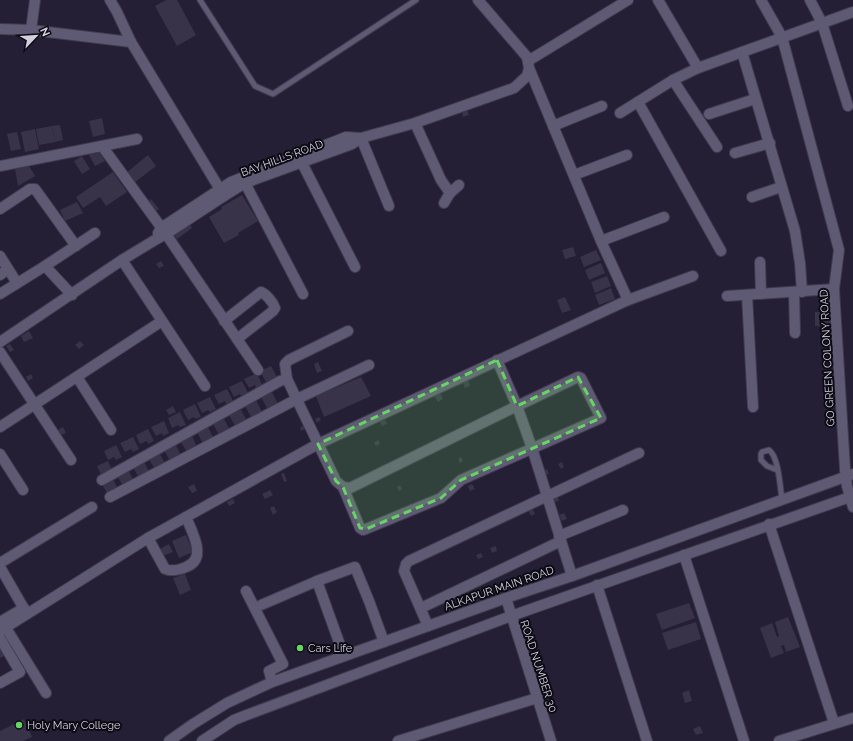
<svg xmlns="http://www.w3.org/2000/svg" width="853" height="741" font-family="Raleway,sans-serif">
	<rect width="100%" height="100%" fill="#241f34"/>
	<!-- building -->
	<g fill="#383349">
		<polygon points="166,0 177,0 196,35 177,46 155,6"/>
		<polygon points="467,109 469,115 463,117 462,111"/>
		<polygon points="102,118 105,134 93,137 89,121"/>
		<polygon points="60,125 63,140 55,142 52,126"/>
		<polygon points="52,126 55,142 39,145 36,129"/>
		<polygon points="35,129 39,149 25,152 21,132"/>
		<polygon points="17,132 21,149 11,151 7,134"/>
		<polygon points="94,152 95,154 99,152 105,161 95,166 89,155"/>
		<polygon points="148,155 156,166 134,183 126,173"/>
		<polygon points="82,156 90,169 82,174 74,161"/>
		<polygon points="29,166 35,176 18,186 15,169"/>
		<polygon points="113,172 127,192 106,206 100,197 83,208 76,197"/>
		<polygon points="242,195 258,221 238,233 239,235 224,243 209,217 222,209 221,207"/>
		<polygon points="151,199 159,209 154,212 147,203"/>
		<polygon points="77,202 83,213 65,221 60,210"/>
		<polygon points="190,224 192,228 177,239 174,235"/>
		<polygon points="573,247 576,256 565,259 562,250"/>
		<polygon points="596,250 601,260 584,267 580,257"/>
		<polygon points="161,261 164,266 159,268 156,264"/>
		<polygon points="601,263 605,273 589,280 585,270"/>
		<polygon points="607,276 611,286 595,293 591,282"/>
		<polygon points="611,288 615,299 599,305 595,295"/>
		<polygon points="565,297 571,310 562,313 557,300"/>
		<polygon points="833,311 833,325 815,326 815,312"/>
		<polygon points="29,331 33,338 24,342 21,336"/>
		<polygon points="80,341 84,345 79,349 75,345"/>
		<polygon points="10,344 14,350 10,352 6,346"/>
		<polygon points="318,362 322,371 317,373 314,364"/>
		<polygon points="271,366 277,377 266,382 260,371"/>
		<polygon points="257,373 262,385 256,388 255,385 249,388 244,379"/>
		<polygon points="31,374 33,378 28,381 26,377"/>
		<polygon points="361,377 371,396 324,417 316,396"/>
		<polygon points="468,380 470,386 465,388 463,382"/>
		<polygon points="242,381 248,393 241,396 240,394 234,397 229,387"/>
		<polygon points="227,389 233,401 226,404 225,401 219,404 214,395"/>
		<polygon points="272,392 278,404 267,408 261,397"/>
		<polygon points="440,393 443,399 438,402 434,396"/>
		<polygon points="210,397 216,409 210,412 208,410 202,413 197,403"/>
		<polygon points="256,400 262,412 251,417 245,406"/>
		<polygon points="195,404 201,417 195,419 194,417 188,420 183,410"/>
		<polygon points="173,406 176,412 169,415 166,410"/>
		<polygon points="241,410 247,421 235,426 229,415"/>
		<polygon points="180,412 186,425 180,427 178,425 172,428 168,418"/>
		<polygon points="319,417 321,420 317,423 315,419"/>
		<polygon points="224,419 230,430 219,435 213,424"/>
		<polygon points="385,420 387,424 382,426 380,422"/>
		<polygon points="164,421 169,433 163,436 162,433 156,436 151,427"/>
		<polygon points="304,426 305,429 301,431 300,427"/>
		<polygon points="63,427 66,433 59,436 56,431"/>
		<polygon points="208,427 214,439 203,444 197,432"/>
		<polygon points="148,429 154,441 148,444 147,441 140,444 136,435"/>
		<polygon points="192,436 197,447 187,452 180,441"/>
		<polygon points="133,437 139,449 133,452 131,449 125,452 120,443"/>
		<polygon points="378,440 380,444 376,446 374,443"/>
		<polygon points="116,445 122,457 116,460 114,457 108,460 104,451"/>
		<polygon points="176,445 181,456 170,461 164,450"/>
		<polygon points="160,454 166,465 155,470 149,459"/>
		<polygon points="461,457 463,461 460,463 458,459"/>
		<polygon points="108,461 113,472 102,477 97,466"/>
		<polygon points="144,462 150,473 139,478 133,467"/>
		<polygon points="562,462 564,467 561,469 558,464"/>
		<polygon points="547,469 549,474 545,475 543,471"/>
		<polygon points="129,471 134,482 124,487 117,476"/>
		<polygon points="284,473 287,481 284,482 281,474"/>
		<polygon points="113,479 119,491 108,495 102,484"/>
		<polygon points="194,484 197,491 192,493 188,487"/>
		<polygon points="472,484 475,489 470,491 468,486"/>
		<polygon points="400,485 402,489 399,491 397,487"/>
		<polygon points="270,490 273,495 265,499 262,494"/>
		<polygon points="558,497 559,501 555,502 554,499"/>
		<polygon points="233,499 235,503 229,506 227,502"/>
		<polygon points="274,506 277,512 273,515 270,508"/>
		<polygon points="532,508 535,514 531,516 528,510"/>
		<polygon points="564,513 567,519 562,521 559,515"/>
		<polygon points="186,535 193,552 179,558 172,541"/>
		<polygon points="169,544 173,552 163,556 160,549"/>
		<polygon points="496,546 497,551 492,553 490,548"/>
		<polygon points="481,553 483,557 478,559 476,555"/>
		<polygon points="185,574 191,590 180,595 173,578"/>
		<polygon points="689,603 695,618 662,630 656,614"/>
		<polygon points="788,617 800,647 786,652 784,645 781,646 784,653 771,658 760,628 772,623 777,637 779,636 775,622"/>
		<polygon points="696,622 701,639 668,650 662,633"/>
		<polygon points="0,643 6,655 0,658"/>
		<polygon points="689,690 692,701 685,703 682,693"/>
		<polygon points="24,719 32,737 23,741 0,741 0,731"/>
		<polygon points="700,726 703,733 696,735 693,729"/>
	</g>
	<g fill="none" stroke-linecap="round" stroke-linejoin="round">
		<!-- service casing -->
		<g stroke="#403b4f" stroke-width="7">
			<g id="service">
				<polyline points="200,0 255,86 273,94 416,0"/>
				<path d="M 777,470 L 767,466 L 761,460 L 761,454 L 762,452 L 769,450 C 779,457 780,488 782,499"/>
			</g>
		</g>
		<!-- minor casing -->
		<g stroke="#403b4f" stroke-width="12">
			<g id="minor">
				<polyline points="110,0 117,12 131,42"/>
				<polyline points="478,0 527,57 529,68 601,241 628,300"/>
				<polyline points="658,0 698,68"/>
				<polyline points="761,0 782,37 839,250 834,289 845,469"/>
				<polyline points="810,0 822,23 848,106"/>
				<polyline points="0,29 31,30 131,42 224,196"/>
				<polyline points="31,30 35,0"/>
				<polyline points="742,52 795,231 800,263 802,292"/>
				<polyline points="528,61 628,0"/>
				<polyline points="673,80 717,147"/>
				<polyline points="638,102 721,251"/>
				<polyline points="620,113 673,80 698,68 853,12"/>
				<polyline points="709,114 755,99"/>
				<polyline points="415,123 441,180 450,193"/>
				<polyline points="553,126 602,106"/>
				<polyline points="361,138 389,206"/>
				<polyline points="102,146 166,234 258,370"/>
				<polyline points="735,153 770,143"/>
				<polyline points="302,163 355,267"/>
				<polyline points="0,166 137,139"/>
				<polyline points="574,175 627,155"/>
				<polyline points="245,183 303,294"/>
				<polyline points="752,197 781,187"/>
				<polyline points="444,203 450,193 459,185"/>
				<polyline points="0,209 30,189 35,189 76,246"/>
				<polyline points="158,233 161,228 231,182 346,137 361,138"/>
				<polyline points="601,241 664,217"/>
				<polyline points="0,256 17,283"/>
				<polyline points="122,260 205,386"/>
				<polyline points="760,262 761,294"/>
				<polyline points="45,266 95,233"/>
				<polyline points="0,275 8,269"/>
				<polyline points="794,292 795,333"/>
				<polyline points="0,294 45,266 72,295"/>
				<polyline points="747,295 753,407"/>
				<polyline points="727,296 834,289"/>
				<path d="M 224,321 L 261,292 C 266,294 273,302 275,308 L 273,311 L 237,339"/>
				<polyline points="0,342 122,260 155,240 166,234 224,196 245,183 352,144 361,138 415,123 514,88 527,76 529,68"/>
				<polyline points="0,352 71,460"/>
				<polyline points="497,360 517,406 532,448 572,576"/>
				<polyline points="77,377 111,430"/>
				<polyline points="0,427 162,321"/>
				<polyline points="0,454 23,490"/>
				<polyline points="102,480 280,381 287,379"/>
				<polyline points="343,487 360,528 363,530 366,529 441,498 461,480 601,418 581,378 578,377 517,406 350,488 343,487 336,481 287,379 285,364 289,360 348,331"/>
				<polyline points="110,497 297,399 369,365"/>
				<polyline points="769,524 834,723"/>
				<polyline points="559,536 623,510"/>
				<path d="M 148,538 L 165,569 C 172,572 179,570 186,567 C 208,559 192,532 186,517"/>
				<polyline points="684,555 744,741"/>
				<polyline points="0,563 92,507"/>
				<polyline points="0,567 27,614"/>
				<polyline points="597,585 647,741"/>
				<polyline points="246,591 283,664 269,671 272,682"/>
				<polyline points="506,598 551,741"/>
				<polyline points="261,605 317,581"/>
				<polyline points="421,608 561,541"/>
				<polyline points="0,622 24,608"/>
				<polyline points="428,626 404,571 406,564 409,561 639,453"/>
				<polyline points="6,628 46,693"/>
				<polyline points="0,631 148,538 318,444 628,300 693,276"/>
				<polyline points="0,638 20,672 0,683"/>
				<polyline points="344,656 317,581 355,567 369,601 384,642"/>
				<polyline points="398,741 537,698"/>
				<polyline points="779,741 853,718"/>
			</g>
		</g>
		<!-- tertiary casing -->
		<g stroke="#403b4f" stroke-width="12">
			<g id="tertiary">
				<polyline points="845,470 847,486 853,507"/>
				<polyline points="169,741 193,724 227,703 272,682 506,598 572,576 853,474"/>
				<polyline points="202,741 234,720 244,716 511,616 853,496"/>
			</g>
		</g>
		<!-- service -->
		<use href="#service" stroke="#5f5a74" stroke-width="5"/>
		<!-- minor -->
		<use href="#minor" stroke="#5f5a74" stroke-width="10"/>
		<!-- tertiary -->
		<use href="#tertiary" stroke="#5f5a74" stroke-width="10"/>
	</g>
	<!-- marked area -->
	<path fill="#67d465" fill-opacity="0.2" stroke="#67d465" stroke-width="3" stroke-dasharray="8 5" stroke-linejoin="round" d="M 497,360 L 517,406 L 578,377 L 601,418 L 461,480 L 441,498 L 366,529 L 360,528 L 343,487 L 336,481 L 318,444 Z"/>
	<!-- markers -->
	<g fill="#67d465" stroke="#0c0b14" stroke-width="1.5">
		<circle cx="300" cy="648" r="4"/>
		<circle cx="19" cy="725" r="4"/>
	</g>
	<g text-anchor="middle" stroke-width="4" stroke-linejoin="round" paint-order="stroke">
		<!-- street labels -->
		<g font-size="11" fill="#d3d0de" stroke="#0c0b14">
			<text transform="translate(282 158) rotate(-20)" y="4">BAY HILLS ROAD</text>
			<text transform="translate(827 358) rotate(-93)" y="4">GO GREEN COLONY ROAD</text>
			<text transform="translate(499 588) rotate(-19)" y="4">ALKAPUR MAIN ROAD</text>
			<text transform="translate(539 666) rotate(72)" y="4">ROAD NUMBER 30</text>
		</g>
		<!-- poi labels -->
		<g font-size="11" fill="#d3d0de" stroke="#0c0b14" text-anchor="start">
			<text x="308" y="652">Cars Life</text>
			<text x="27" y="729">Holy Mary College</text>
		</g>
	</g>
	<!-- north arrow -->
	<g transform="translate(36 36) rotate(65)" stroke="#0c0b14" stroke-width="3" paint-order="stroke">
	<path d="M0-3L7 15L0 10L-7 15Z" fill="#d3d0de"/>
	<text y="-6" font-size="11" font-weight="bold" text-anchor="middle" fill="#d3d0de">N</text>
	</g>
</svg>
